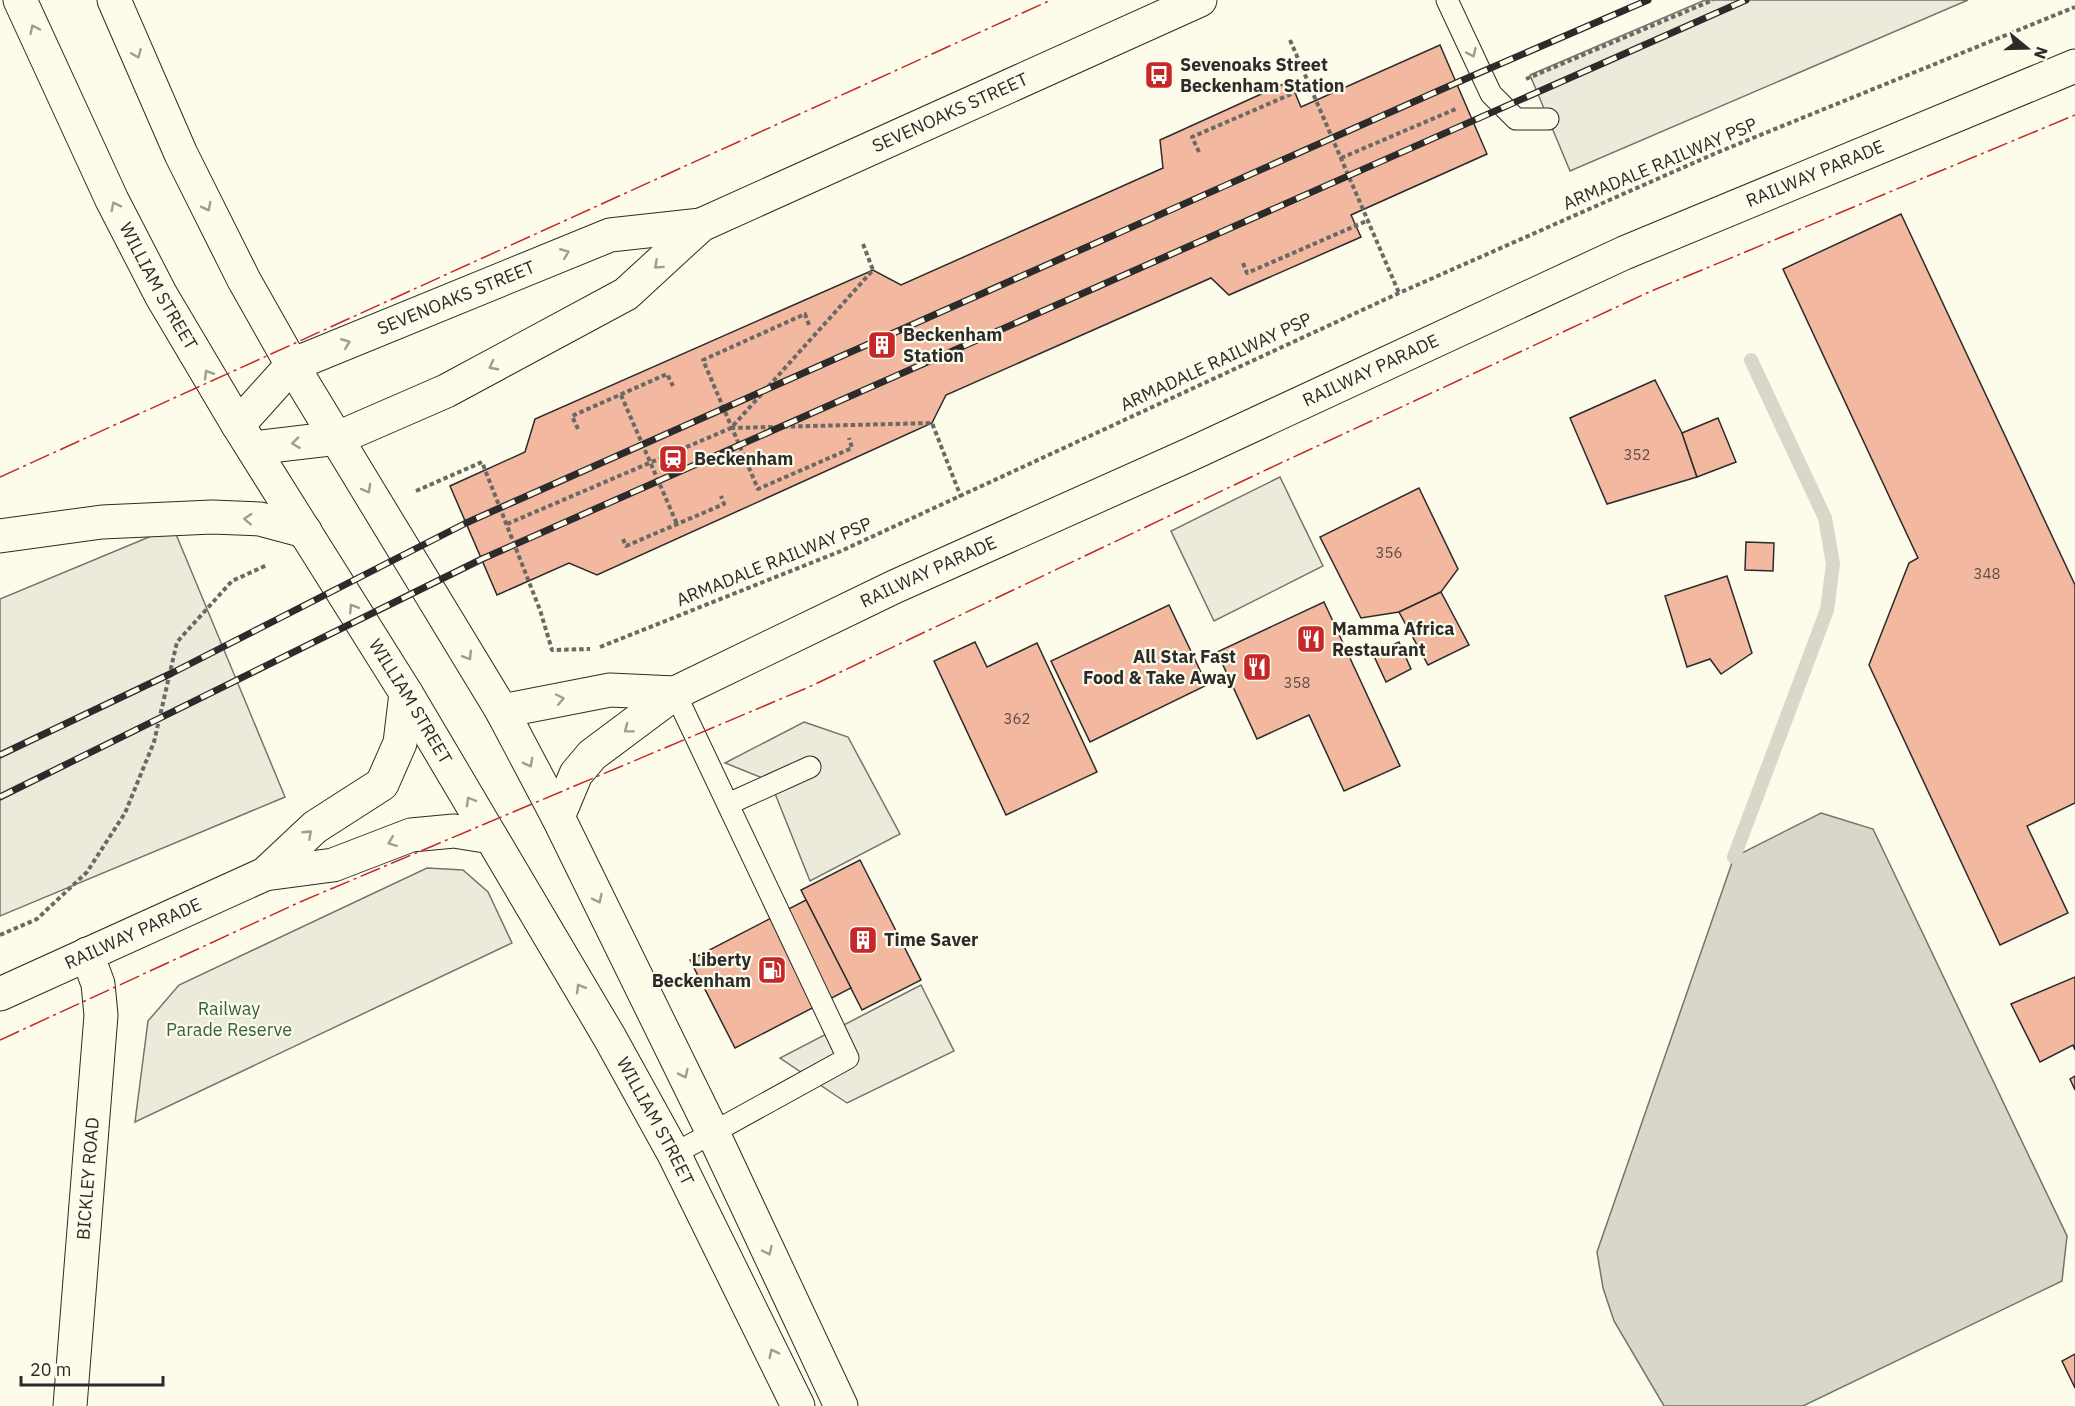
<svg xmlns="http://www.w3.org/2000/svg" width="2075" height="1406" font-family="'IBM Plex Sans',sans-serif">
	<rect width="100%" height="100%" fill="#fdfbea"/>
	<!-- green -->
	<g fill="#ecebdb" stroke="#74746e" stroke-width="1.5">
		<polygon points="173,527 285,797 0,916 0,599"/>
		<polygon points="427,868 463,870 488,892 512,943 135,1122 148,1021 179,985"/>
	</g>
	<!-- parking -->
	<g fill="#eceadb" stroke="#74746e" stroke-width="1.5">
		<polygon points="1705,0 1968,0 1570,171 1530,75"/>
		<polygon points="1280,477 1323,566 1214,621 1171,531"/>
		<polygon points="804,722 848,737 900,834 810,881 770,781 725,763"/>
		<polygon points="921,985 954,1051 847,1103 780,1058"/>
	</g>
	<!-- water -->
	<polygon fill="#d8d7c9" stroke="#74746e" stroke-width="1.5" points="1821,813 1873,829 2067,1236 2062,1281 1803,1406 1664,1406 1614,1321 1603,1288 1597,1252 1734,857"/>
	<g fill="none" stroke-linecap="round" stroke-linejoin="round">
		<!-- stream -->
		<polyline stroke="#d8d7c9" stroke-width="14" points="1734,857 1827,610 1833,564 1825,518 1751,360"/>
	</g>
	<!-- building -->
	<g fill="#f2b8a0" stroke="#2b2b2b" stroke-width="1.5">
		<polygon points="1440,45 1487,154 1351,215 1361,237 1229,295 1211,278 946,395 932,423 597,575 569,563 497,595 450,486 525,452 535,419 873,270 901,285 1163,168 1160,140 1290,81 1301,107"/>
		<polygon points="1901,214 2075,585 2075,803 2027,826 2068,913 2000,945 1869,665 1909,563 1918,558 1783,269"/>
		<polygon points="1655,380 1682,433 1697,477 1607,504 1570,418"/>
		<polygon points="1718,418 1736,462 1697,477 1682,433"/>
		<polygon points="1419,488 1458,569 1441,592 1399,612 1361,618 1320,537"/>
		<polygon points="1746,542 1774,543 1773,571 1745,570"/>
		<polygon points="1727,576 1752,653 1721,674 1710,659 1687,667 1665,596"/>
		<polygon points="1441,592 1469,645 1428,665 1399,612"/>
		<polygon points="1324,602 1400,766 1344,791 1309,715 1257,739 1217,652"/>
		<polygon points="1169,605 1207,685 1090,742 1051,661"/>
		<polygon points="975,642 987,667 1037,643 1097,772 1006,815 934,661"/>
		<polygon points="1399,642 1411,669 1386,682 1373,654"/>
		<polygon points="860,860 921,980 862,1010 801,890"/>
		<polygon points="806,900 851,988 735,1048 690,960"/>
		<polygon points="2075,977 2075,1050 2073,1045 2040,1062 2011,1004"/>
		<polygon points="2075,1076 2075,1090 2070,1079"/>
		<polygon points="2075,1354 2075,1388 2062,1361"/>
	</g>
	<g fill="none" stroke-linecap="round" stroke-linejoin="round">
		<!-- lane casing -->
		<g stroke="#2b2b2b" stroke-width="23">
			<g id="lane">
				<polyline points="1447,0 1491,94 1516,119 1548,119"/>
				<polyline points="728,804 810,767"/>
				<polyline points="674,1154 848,1058 675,693"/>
			</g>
		</g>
		<!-- street casing -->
		<g stroke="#2b2b2b" stroke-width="35">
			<g id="street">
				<polyline points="0,536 102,522 212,517 260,519 305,531"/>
				<path id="s1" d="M 70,1406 L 101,1015 L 98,984 L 87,954"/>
			</g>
		</g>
		<!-- secondary casing -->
		<g stroke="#2b2b2b" stroke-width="35">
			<g id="secondary">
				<path id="s2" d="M 238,425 L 292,365 L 610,235 L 701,225"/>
				<path id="s3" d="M 253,448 L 338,438 L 446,391 L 626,294 L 701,225 L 1200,0"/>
				<polyline points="502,711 610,690 675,693"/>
				<path id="s4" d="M 558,817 L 576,774 L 592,755 L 675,693 L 894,587 L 1191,454 L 1624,253 L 2075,66"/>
				<polyline points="265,874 315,827 382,784 400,743 406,693"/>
				<path id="s5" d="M 0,994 L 265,874 L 333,865 L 411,835 L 454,831 L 491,837"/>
			</g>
		</g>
		<!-- primary casing -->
		<g stroke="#2b2b2b" stroke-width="35">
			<g id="primary">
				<path id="s6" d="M 20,0 L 112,200 L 161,295 L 238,425 L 406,693 L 610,1038 L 674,1154 L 798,1406"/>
				<polyline points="114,0 181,154 244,280 292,365 502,711 558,817 713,1133 841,1406"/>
			</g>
		</g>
		<!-- path -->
		<g stroke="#6a6964" stroke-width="4" stroke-dasharray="4.5 3" stroke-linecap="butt">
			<polyline points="1290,40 1399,293"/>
			<polyline points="1526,79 1713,0"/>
			<polyline points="1199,152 1192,137 1310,86"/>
			<polyline points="1341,158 1458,108"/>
			<polyline points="863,244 873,270 731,428 932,423 961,497"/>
			<polyline points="1243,263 1247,273 1369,220"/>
			<polyline points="809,325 805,314 703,360 758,489 852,448 849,438"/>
			<polyline points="621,395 677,524"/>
			<polyline points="578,429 572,416 667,374 673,386"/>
			<polyline points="416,491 482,462 540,610 552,650 590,649"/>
			<polyline points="507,524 731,428"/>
			<polyline points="623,539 626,546 724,504 721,496"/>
			<polyline points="600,647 841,551 1399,293 1716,153 2075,7"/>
			<polyline points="0,935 37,919 87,872 125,813 154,742 177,642 232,581 267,565"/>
		</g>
		<!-- lane -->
		<use href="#lane" stroke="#fdfbea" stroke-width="21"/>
		<!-- street -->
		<use href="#street" stroke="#fdfbea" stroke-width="33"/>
		<!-- secondary -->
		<use href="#secondary" stroke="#fdfbea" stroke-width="33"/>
		<!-- primary -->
		<use href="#primary" stroke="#fdfbea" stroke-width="33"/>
		<!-- rail casing -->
		<g stroke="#2b2b2b" stroke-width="7">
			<g id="rail">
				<polyline points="0,755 172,673 466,523 1456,83 1648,0"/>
				<polyline points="0,797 482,559 1746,0"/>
			</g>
		</g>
		<!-- rail -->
		<use href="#rail" stroke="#fdfbea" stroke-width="4.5" stroke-dasharray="14" stroke-linecap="butt"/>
		<!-- power -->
		<g stroke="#c62828" stroke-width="1.5" stroke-dasharray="21 4.5 3 4.5" stroke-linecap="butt">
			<polyline points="0,477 1051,0"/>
			<polyline points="0,1040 300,902 809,687 1270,468 1649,292 2075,115"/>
		</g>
	</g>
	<!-- one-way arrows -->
	<defs><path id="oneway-chevron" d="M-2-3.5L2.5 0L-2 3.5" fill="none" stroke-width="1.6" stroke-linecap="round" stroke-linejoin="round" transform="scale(1.5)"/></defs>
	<g stroke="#9e9d94">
		<use href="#oneway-chevron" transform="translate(34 29) rotate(-115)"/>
		<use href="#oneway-chevron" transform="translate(1472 53) rotate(65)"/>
		<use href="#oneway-chevron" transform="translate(137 54) rotate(67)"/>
		<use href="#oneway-chevron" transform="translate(115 206) rotate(-117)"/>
		<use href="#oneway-chevron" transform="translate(207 207) rotate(63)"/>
		<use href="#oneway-chevron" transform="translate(565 253) rotate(-22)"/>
		<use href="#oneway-chevron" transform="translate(658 265) rotate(138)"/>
		<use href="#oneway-chevron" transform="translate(346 343) rotate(-22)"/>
		<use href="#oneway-chevron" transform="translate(493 366) rotate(152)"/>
		<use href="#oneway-chevron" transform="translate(208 374) rotate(-121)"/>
		<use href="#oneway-chevron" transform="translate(296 443) rotate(173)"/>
		<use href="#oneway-chevron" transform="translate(367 489) rotate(61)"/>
		<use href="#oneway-chevron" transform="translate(248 519) rotate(-177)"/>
		<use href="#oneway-chevron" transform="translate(353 608) rotate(-122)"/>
		<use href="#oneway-chevron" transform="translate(468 656) rotate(58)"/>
		<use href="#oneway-chevron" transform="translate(560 699) rotate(-12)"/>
		<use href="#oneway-chevron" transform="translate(628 729) rotate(143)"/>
		<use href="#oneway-chevron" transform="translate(529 763) rotate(62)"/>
		<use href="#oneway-chevron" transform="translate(470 801) rotate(-120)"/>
		<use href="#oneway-chevron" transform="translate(308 834) rotate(-43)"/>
		<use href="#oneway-chevron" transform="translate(392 842) rotate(159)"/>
		<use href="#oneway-chevron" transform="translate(598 899) rotate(64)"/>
		<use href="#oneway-chevron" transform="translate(580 988) rotate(-121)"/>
		<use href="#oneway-chevron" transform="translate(684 1074) rotate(64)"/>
		<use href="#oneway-chevron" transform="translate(768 1251) rotate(65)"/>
		<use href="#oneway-chevron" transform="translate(773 1353) rotate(-116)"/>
	</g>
	<!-- icons -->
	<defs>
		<g id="bus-square" transform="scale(1.5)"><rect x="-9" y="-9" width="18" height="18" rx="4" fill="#c62828" stroke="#fdfbea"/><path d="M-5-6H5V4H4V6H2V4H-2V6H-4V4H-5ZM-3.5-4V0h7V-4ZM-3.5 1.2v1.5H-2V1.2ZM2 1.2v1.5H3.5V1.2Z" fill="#fff"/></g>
		<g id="building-square" transform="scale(1.5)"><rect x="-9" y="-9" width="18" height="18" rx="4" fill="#c62828" stroke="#fdfbea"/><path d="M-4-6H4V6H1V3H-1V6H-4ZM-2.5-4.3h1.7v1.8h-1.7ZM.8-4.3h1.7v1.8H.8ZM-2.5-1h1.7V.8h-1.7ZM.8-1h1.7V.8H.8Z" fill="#fff"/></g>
		<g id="station-square" transform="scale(1.5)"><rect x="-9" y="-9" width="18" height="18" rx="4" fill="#c62828" stroke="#fdfbea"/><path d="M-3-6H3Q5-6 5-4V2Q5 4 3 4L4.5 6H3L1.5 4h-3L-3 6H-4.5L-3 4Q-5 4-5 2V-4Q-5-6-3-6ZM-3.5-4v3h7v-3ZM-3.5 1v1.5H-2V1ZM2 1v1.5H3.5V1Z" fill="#fff"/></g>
		<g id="restaurant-square" transform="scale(1.5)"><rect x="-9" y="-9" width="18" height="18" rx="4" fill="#c62828" stroke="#fdfbea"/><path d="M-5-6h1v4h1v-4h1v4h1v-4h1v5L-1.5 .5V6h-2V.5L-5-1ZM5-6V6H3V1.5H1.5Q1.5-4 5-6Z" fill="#fff"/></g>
		<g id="fuel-square" transform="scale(1.5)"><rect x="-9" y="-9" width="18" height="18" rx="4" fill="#c62828" stroke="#fdfbea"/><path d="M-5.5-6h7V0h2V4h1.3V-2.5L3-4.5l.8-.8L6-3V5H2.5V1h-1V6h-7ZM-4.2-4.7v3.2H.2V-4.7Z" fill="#fff"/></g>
	</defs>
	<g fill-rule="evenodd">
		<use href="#bus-square" x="1159" y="75"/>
		<use href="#building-square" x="882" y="345"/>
		<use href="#station-square" x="673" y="459"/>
		<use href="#restaurant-square" x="1311" y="639"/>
		<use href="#restaurant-square" x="1257" y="667"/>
		<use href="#building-square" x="863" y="940"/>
		<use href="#fuel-square" x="772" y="970"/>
	</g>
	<g text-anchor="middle" stroke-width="4.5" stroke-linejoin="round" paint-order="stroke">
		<!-- number labels -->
		<g font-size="15" fill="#5d4e48">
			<text x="1637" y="460">352</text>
			<text x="1389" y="558">356</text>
			<text x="1987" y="579">348</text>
			<text x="1297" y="688">358</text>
			<text x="1017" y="724">362</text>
		</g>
		<!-- poi labels -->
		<g font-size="18" font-weight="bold" fill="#2b2b2b" stroke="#fdfbea" text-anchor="start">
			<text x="1180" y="71">Sevenoaks Street<tspan x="1180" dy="21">Beckenham Station</tspan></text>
			<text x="903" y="341">Beckenham<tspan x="903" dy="21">Station</tspan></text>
			<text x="694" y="465">Beckenham</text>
			<text x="1332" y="635">Mamma Africa<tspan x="1332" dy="21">Restaurant</tspan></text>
			<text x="1236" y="663" text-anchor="end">All Star Fast<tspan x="1236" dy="21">Food &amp; Take Away</tspan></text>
			<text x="884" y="946">Time Saver</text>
			<text x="751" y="966" text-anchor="end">Liberty<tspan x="751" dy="21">Beckenham</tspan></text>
		</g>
		<!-- street labels -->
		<g font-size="18" fill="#2b2b2b" stroke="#fdfbea">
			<text dy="6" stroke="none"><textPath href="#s3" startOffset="783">SEVENOAKS STREET</textPath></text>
			<text transform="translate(1660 164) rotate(-23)" y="6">ARMADALE RAILWAY PSP</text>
			<text dy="6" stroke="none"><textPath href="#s4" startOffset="1428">RAILWAY PARADE</textPath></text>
			<text dy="6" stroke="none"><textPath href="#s6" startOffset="318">WILLIAM STREET</textPath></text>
			<text dy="6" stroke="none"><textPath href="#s2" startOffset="258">SEVENOAKS STREET</textPath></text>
			<text transform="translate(1216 362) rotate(-25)" y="6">ARMADALE RAILWAY PSP</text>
			<text dy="6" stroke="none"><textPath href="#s4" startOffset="942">RAILWAY PARADE</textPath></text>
			<text transform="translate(774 562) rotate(-22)" y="6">ARMADALE RAILWAY PSP</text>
			<text dy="6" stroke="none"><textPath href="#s4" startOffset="456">RAILWAY PARADE</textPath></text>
			<text dy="6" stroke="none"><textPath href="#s6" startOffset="804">WILLIAM STREET</textPath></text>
			<text dy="6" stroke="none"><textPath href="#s5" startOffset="146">RAILWAY PARADE</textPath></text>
			<text dy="6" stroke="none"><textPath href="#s6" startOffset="1290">WILLIAM STREET</textPath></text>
			<text dy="6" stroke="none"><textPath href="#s1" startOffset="228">BICKLEY ROAD</textPath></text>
		</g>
		<!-- park labels -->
		<g font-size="18" fill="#34623c" stroke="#fdfbea">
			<text x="229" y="1015">Railway<tspan x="229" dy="21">Parade Reserve</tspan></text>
		</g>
	</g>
	<!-- north arrow -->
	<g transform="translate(2027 48) rotate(109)" stroke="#fdfbea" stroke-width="4.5" paint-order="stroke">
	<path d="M0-4.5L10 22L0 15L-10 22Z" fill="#2b2b2b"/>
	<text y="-9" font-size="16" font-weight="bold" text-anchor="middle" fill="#2b2b2b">N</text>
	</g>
	<!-- scale -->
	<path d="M21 1376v9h142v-9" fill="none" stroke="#2b2b2b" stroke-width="3"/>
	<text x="30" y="1376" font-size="18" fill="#2b2b2b" stroke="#fdfbea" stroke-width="4.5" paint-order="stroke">20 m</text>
</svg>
